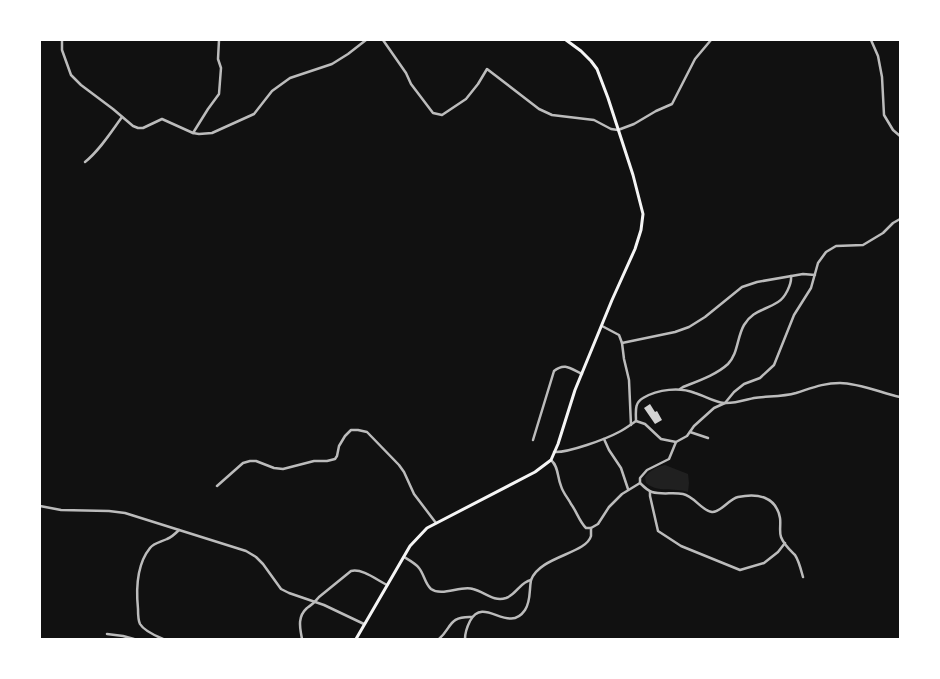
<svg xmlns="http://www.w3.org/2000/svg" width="940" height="679" font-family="'Nunito Sans',sans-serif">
	<rect width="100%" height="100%" fill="#111"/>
	<!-- green -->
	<path fill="#202020" d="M 665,465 L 688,474 L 689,483 L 688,492 C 674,487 657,493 646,483 L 645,477 C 650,470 657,467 665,465 Z"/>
	<!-- building -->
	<polygon fill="#d3d3d3" points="650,404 655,412 657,411 662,420 655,424 644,408"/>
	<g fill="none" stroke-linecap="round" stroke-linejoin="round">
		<!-- minor -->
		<g stroke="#bcbcbc" stroke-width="2.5">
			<polyline points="62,40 62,50 71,75 81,85 113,109 133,126 138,128 143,128 162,119 193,133 199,134 212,133 254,114 272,91 290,78 332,64 348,54 366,40"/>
			<polyline points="383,40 406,73 411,84 433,113 442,115 466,99 478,84 487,69 539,109 552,115 594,120 611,129 618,130 634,124 656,111 672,104 695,59 711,40"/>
			<polyline points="871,40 878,56 882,77 884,115 893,130 900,136"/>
			<polyline points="193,133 208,109 219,94 221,68 218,59 219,40"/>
			<path d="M 85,162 C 100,150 111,132 122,117"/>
			<polyline points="602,326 619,335 622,343 624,359 629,380 631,425"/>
			<polyline points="622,343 675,332 689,327 705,317 742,287 757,282 803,274 815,275"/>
			<path d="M 680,389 L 683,387 C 698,381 716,375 728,364 C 738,354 737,337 744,325 C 753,310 764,311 778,302 C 785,298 792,284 791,276"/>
			<polyline points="636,421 645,424 661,439 676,442"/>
			<polyline points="690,432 708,438"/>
			<polyline points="604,439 609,450 621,468 628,489"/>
			<path d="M 533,440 L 554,371 C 565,362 571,369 582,374"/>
			<path d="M 554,452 C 568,453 606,439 619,432 C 625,429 630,425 636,421 C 636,412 634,403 643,398 C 658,389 680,387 695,393 C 705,396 714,402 724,403 C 733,404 745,400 754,398 C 768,396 782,397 796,393 C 812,388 823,383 840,383 C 858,383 882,393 900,397"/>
			<path d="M 551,460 C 559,467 557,477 561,486 C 563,493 568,498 571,504 C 577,512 579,521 586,528 L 591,528 L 598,524 L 609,507 L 622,494 L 640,483"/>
			<polyline points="217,486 243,463 250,461 256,461 274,468 283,469 314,461 327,461 335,459 337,456 339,446 345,436 351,430 358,430 367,432 399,465 404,472 414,494 436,523"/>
			<polyline points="650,492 650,496 658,531 681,546 740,570 764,563 778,552 785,543"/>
			<polyline points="40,506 61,510 109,511 125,513 246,551 256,557 263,564 281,589 289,593 324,605 364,624"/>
			<path d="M 404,557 C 409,560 416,564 419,568 C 424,574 425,584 431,589 C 442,597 461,585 473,589 C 485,592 493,602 506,598 C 517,594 520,582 531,580 C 540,556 586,554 591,536 C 591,534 591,531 591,528"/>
			<path d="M 803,577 C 801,570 799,561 795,555 C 790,550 784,545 781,537 C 779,532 781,524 780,518 C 776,496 757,493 738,497 C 729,499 720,513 712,512 C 702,511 694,496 683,494 C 673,492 662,495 652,492 C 648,491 643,486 640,483 L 640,478 L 647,470 L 669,459 L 676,442 L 687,436 L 694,426 L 714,408 L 725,403 L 734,392 L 744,384 L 760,378 L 774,365 L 794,315 L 811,288 L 818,263 L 826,252 L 836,246 L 863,245 L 883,233 L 893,223 L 900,219"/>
			<polyline points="107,634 123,636 134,639"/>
			<path d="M 163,639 C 156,636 144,631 140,624 C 138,620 138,613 138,609 C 136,589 137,564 150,548 C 154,543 161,542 167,539 C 172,537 176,533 179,530"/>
			<path d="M 302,639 C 300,628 297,617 307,608 C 312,605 315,602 319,597 L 351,571 C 362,568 377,580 387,585"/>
			<path d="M 439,639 C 452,628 448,616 472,617"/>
			<path d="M 465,639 C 465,632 467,627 470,621 C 484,595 508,635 525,610 C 531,601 529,591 531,580"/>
		</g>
		<!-- secondary -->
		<polyline stroke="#f5f5f5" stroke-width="3" points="356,639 410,546 427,528 535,472 551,460 558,444 575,390 612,300 635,249 641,230 643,214 633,175 608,98 597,69 591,61 581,51 566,40"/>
	</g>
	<!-- border -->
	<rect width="940" height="679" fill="none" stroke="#ffffff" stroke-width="82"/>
</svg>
